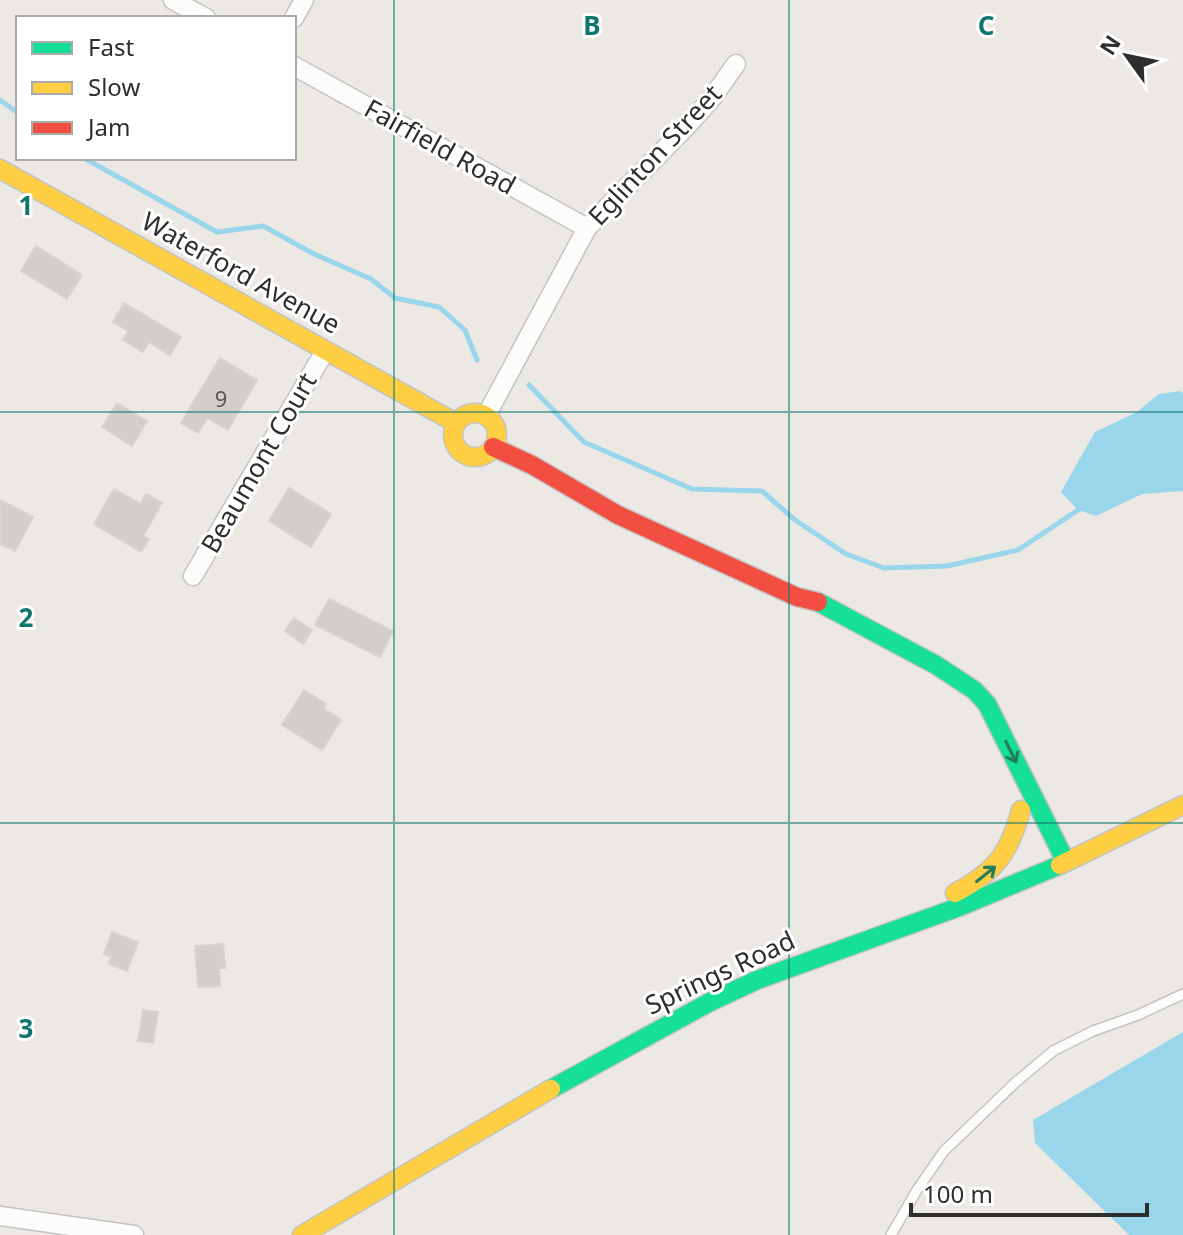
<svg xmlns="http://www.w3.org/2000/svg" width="1183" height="1235" font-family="'Noto Sans',sans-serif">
	<rect width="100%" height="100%" fill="#ece8e4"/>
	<!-- water -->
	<g fill="#99d6ec">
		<polygon points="1180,391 1183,393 1183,491 1142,494 1096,516 1078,510 1061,492 1095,432 1137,412 1159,394"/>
		<polygon points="1183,1032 1183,1235 1129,1235 1035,1143 1033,1120"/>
	</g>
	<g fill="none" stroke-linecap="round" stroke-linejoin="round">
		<!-- stream -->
		<g stroke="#99d6ec" stroke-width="5">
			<polyline points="0,100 18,113"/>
			<polyline points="84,158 217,232 263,226 314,254 371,279 395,298 439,307 465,330 477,360"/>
			<polyline points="529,385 584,442 692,489 762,491 795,520 846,554 884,568 947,566 1018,550 1078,510"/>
		</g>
	</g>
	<!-- building -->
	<g fill="#d1cecb" stroke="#d7d4d0" stroke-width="2">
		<polygon points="36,246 82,275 67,299 21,271"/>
		<polygon points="124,303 181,337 170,355 149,342 143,352 123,340 128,331 113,322"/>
		<polygon points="220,358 257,380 228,430 207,418 198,433 181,423"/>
		<polygon points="117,403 147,421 132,446 102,427"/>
		<polygon points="289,488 331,514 311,547 269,521"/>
		<polygon points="114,489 141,504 146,494 162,503 143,536 149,539 141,552 94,524"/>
		<polygon points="0,500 33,517 15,551 0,544"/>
		<polygon points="329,599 393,631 380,657 315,625"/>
		<polygon points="294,618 312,630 303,644 285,631"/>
		<polygon points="304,690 326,704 323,708 341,720 322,750 282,725"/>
		<polygon points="112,932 138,942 127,971 109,964 111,957 104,954"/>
		<polygon points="223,944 225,968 219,968 220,986 198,987 195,946"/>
		<polygon points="143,1010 158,1012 153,1043 138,1041"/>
	</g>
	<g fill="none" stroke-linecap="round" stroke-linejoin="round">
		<!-- lane casing -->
		<g stroke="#c5c4c5" stroke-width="12">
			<polyline id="lane" points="891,1235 917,1190 944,1151 1016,1082 1053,1051 1093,1031 1138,1015 1183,994"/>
		</g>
		<!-- street casing -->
		<g stroke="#c5c4c5" stroke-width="21">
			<g id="street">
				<polyline points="173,0 206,18"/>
				<polyline points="294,18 304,0"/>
				<polyline points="294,66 587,228"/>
				<polyline points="486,416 587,228 686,127 712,98 736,64"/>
				<polyline points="193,576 325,351"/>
				<polyline points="0,1216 134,1235"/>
			</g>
		</g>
		<!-- fast casing -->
		<g stroke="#c5c4c5" stroke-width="21">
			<g id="fast">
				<polyline points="818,602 936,665 974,690 987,704 1066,862"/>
				<polyline points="551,1089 710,1002 757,980 959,907 1060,865"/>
			</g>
		</g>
		<!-- slow casing -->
		<g stroke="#c5c4c5" stroke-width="21">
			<g id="slow">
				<polyline points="0,169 456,423"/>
				<circle cx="475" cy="435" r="22"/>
				<polyline points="1060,865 1183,805"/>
				<path d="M 955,893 C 995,872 1009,854 1021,810"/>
				<polyline points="302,1235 551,1089"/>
			</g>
		</g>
		<!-- jam casing -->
		<g stroke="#c5c4c5" stroke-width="21">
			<polyline id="jam" points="493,447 532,465 618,515 797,597 818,602"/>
		</g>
		<!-- lane -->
		<use href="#lane" stroke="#fcfcfb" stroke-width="9"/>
		<!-- street -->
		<use href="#street" stroke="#fcfcfb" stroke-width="18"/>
		<!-- fast -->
		<use href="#fast" stroke="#16e098" stroke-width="18"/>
		<!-- slow -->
		<use href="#slow" stroke="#ffcf43" stroke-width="18"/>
		<!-- jam -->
		<use href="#jam" stroke="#f24e42" stroke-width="18"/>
	</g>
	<!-- one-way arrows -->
	<defs><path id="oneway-shaft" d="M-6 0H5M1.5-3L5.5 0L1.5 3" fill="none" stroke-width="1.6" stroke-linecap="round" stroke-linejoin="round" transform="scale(2)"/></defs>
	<g stroke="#237e5e">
		<use href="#oneway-shaft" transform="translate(1011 752) rotate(64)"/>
		<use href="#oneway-shaft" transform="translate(986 874) rotate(-39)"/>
	</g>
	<!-- grid -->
	<path fill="none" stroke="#0f766e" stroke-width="2" stroke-opacity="0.55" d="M 394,0 L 394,1235M 789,0 L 789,1235M 0,412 L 1183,412M 0,823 L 1183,823"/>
	<g text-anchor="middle" stroke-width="6" stroke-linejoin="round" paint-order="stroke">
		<!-- number labels -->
		<g font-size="22" fill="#585857">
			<text x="221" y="407">9</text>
		</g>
		<!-- street labels -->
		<g font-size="26" fill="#2e2e2e" stroke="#fff">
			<text transform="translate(440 147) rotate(29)" y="9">Fairfield Road</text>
			<text transform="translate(655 155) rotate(-47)" y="9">Eglinton Street</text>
			<text transform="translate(241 273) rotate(29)" y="9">Waterford Avenue</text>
			<text transform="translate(259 463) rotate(-60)" y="9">Beaumont Court</text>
			<text transform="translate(720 973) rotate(-25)" y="9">Springs Road</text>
		</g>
	</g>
	<g font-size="26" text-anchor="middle" font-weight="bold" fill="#0f766e" stroke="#fff" stroke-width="6" stroke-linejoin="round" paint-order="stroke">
		<text x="592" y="35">B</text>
		<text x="986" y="35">C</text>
		<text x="26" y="215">1</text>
		<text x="26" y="627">2</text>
		<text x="26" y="1038">3</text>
	</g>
	<!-- legend -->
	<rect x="16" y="16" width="280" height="144" fill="#ffffff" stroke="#ababab" stroke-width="2"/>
	<rect x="32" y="42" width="40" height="12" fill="#16e098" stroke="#ababab" stroke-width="2"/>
	<text x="88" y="56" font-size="24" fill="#2e2e2e">Fast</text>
	<rect x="32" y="82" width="40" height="12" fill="#ffcf43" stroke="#ababab" stroke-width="2"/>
	<text x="88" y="96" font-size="24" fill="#2e2e2e">Slow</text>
	<rect x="32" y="122" width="40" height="12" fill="#f24e42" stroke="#ababab" stroke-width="2"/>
	<text x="88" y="136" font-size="24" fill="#2e2e2e">Jam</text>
	<!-- north arrow -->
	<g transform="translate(1127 56) rotate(303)" stroke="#ffffff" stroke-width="6" paint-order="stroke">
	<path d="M0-6L14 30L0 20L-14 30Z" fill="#2e2e2e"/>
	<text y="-12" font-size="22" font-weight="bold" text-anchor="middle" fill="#2e2e2e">N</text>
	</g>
	<!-- scale -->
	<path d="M911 1203v12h236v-12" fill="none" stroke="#2e2e2e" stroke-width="4"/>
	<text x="923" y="1203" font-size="24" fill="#2e2e2e" stroke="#ffffff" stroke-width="6" paint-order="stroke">100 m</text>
</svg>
